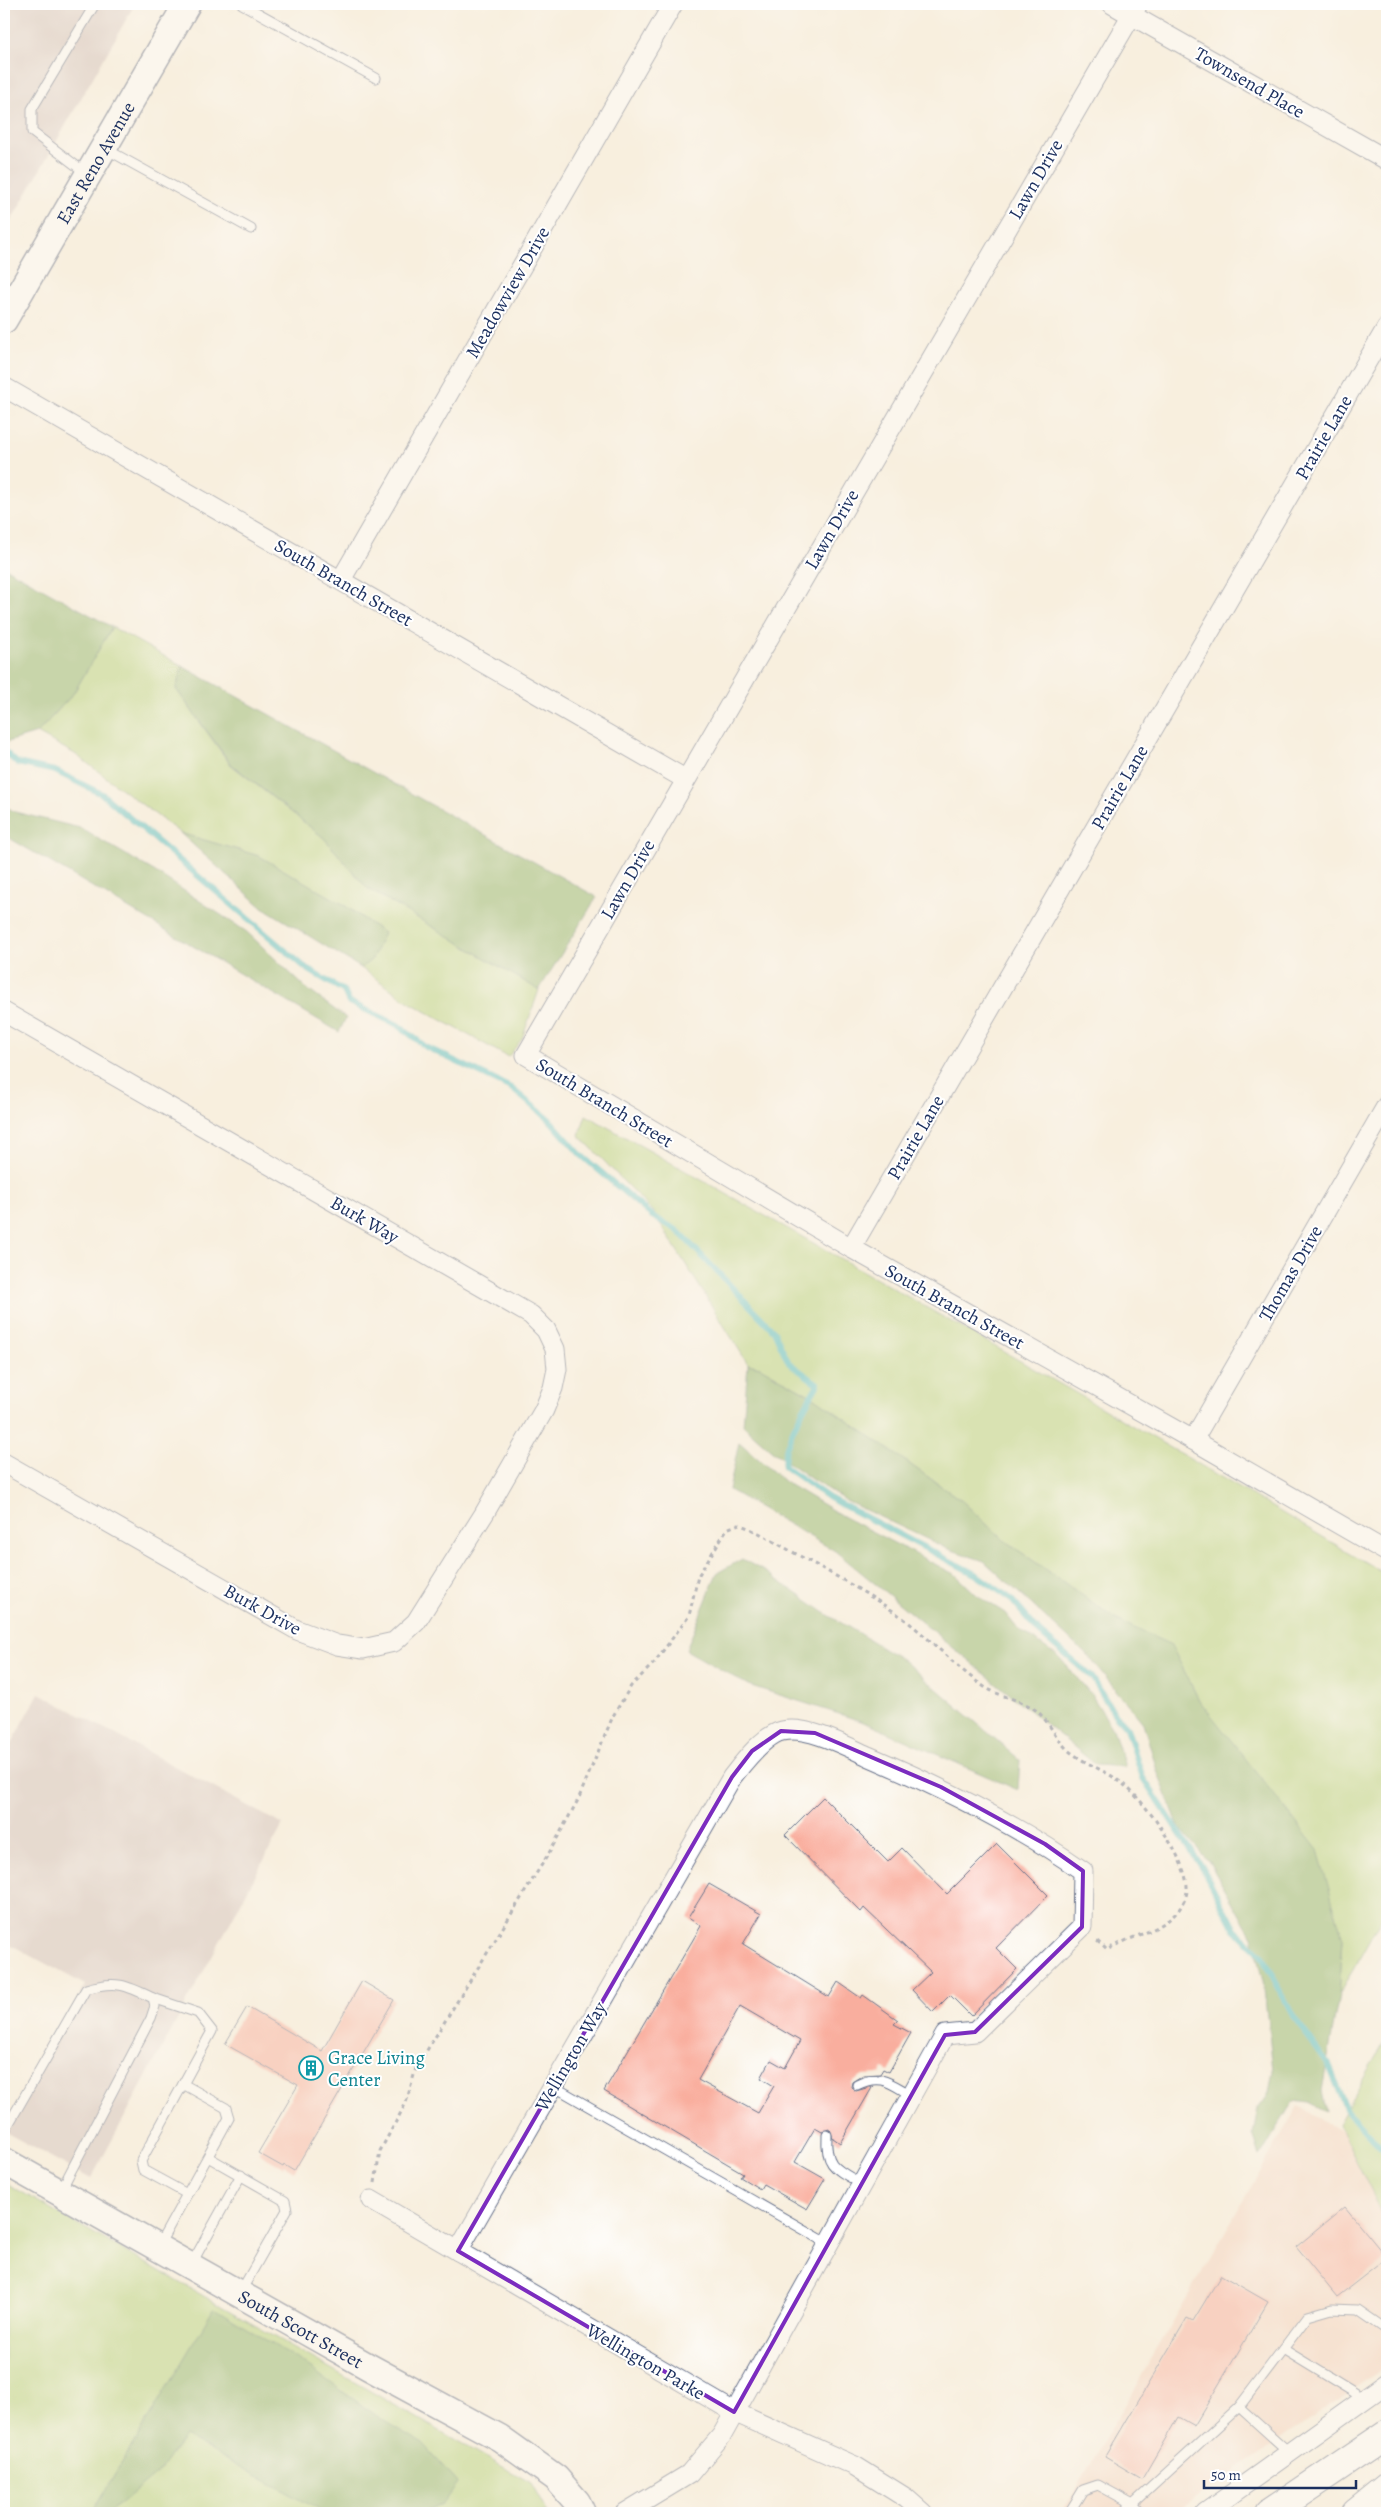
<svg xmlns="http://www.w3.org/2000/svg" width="1391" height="2517" font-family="Alegreya,serif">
	<rect width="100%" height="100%" fill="#fff"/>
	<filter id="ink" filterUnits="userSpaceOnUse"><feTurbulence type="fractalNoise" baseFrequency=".02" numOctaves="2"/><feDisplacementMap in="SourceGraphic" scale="10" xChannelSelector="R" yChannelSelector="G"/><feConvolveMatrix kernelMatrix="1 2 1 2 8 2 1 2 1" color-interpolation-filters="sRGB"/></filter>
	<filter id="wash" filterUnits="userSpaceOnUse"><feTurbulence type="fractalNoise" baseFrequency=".0096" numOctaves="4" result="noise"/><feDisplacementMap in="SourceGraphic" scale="20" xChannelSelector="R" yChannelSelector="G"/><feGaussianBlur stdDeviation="1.12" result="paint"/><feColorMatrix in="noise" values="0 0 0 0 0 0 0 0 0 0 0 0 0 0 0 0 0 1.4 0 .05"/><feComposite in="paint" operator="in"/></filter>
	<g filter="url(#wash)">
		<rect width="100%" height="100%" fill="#f8efde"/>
		<!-- built -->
		<polygon fill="#f4d3c0" points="1298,2106 1346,2134 1387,2225 1387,2367 1173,2513 1062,2513"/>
		<!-- industrial -->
		<g fill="#d0c0bc">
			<polygon points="4,4 135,4 4,233"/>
			<polygon points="39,1693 283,1825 91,2179 5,2132 85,1985 4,1941 4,1758"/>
		</g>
		<!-- green -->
		<g fill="#b3d37b" stroke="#67816c">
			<polygon points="112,627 182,666 176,689 230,764 324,838 367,888 539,990 522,1039 508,1057 409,1002 361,968 372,959 384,933 341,903 259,856 180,833 75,754 37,733 73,694"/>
			<path d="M 586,1115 C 855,1266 1123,1418 1387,1575 L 1387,1909 L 1339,1995 L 1343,1939 L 1199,1700 L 1171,1646 L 1117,1620 L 1001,1538 L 961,1500 L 815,1398 L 760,1367 L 748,1364 L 653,1212 L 579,1135 Z"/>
			<polygon points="1387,2037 1387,2223 1338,2124"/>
			<polygon points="4,2182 531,2483 548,2513 4,2513"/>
		</g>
		<!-- forest -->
		<g fill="#8eb56b" stroke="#547264">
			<polygon points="4,567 112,627 73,694 37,733 4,743"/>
			<polygon points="182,666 597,897 539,990 367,888 324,838 231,764 176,689"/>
			<polygon points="4,805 15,812 80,828 154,871 247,932 307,989 346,1018 339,1032 4,835"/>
			<polygon points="180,833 259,856 341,903 384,933 372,959 361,968 262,907"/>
			<polygon points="748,1364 760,1367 815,1398 961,1500 1001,1538 1117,1620 1171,1645 1199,1700 1318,1850 1343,1939 1339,1995 1322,2091 1326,2112 1309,2103 1293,2101 1260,2157 1253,2134 1258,2108 1269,2093 1273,2070 1263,1981 1252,1936 1209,1862 1179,1827 1157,1770 1143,1723 1089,1657 984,1561 946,1548 846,1501 811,1479 771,1450 743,1425"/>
			<polygon points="739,1442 785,1482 844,1517 956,1575 978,1596 1005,1613 1017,1628 1059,1657 1091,1694 1113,1729 1125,1767 1096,1765 835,1551 729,1490"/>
			<polygon points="742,1559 769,1574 825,1613 903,1660 1020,1760 1018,1790 861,1721 748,1685 686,1650 717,1573"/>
			<polygon points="214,2308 300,2361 384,2421 423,2444 458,2483 442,2504 421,2513 325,2513 184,2436 161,2470 119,2505 107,2513 92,2513"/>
		</g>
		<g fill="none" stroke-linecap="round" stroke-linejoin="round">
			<!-- stream -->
			<path stroke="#4dbcc2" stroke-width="6" d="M 4,751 L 17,763 L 55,771 L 102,794 L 307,969 L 344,991 L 349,1002 L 398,1025 L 426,1047 L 511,1088 L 549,1119 L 581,1155 L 652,1216 L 677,1230 L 774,1331 L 789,1363 L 818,1384 C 807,1404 780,1445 785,1467 L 829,1498 L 977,1575 L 1011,1599 L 1039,1632 L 1092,1677 L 1115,1715 L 1127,1728 L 1143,1778 L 1202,1867 L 1235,1930 L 1261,1954 L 1294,2017 L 1327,2063 L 1346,2109 L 1387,2153"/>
		</g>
		<g id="blocks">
			<!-- building -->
			<g fill="#f9ae9e" fill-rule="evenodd">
				<polygon points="823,1797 888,1862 902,1848 947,1894 997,1844 1048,1895 996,1948 1017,1969 971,2016 950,1995 933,2012 912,1990 931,1972 864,1908 861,1912 785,1835"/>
				<path d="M 709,1884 L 761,1914 L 743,1944 L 829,1997 L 838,1982 L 861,1998 L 863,1995 L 898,2020 L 894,2024 L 911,2033 L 889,2072 L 883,2069 L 880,2074 L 863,2075 L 852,2082 L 851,2087 L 856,2091 L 873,2086 L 840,2143 L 833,2138 L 830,2129 L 822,2132 L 815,2128 L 795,2162 L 825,2179 L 807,2209 L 763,2184 L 760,2189 L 740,2177 L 743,2173 L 604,2091 L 701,1926 L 688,1918 ZM 740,2006 L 800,2041 L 785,2068 L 771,2060 L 761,2078 L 774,2086 L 758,2113 L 698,2080 Z"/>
				<polygon points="362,1981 394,2000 294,2171 284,2165 283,2167 258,2153 298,2085 225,2044 247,2007 322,2051"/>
				<polygon points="1345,2207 1387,2258 1337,2297 1296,2247"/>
				<polygon points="1221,2275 1268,2302 1194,2426 1178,2417 1142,2479 1105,2457 1187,2318 1193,2321"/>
			</g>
		</g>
	</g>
	<g filter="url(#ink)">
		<use href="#blocks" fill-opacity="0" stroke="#68728b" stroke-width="1"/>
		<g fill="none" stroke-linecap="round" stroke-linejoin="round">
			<!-- lane casing -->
			<g stroke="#68728b" stroke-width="11">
				<g id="lane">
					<polyline points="242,4 376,78"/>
					<polyline points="106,149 251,229"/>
					<polyline points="87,174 32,132 32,109 95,4"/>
					<polyline points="153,1998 198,2013 212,2031 141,2161 143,2170 187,2194"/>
					<path d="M 857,2085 C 880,2073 890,2083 911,2095"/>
					<polyline points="553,2086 829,2244"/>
					<path d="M 4,2132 L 86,1989 C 116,1980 126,1985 153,1998 L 155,2006 L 151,2018 L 61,2190"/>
					<path d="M 827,2135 C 825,2167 836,2169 862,2184"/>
					<polyline points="208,2157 285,2201 287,2210 241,2291"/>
					<polyline points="159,2245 229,2118 226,2108 183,2084"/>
					<polyline points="192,2263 241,2175"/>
					<polyline points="1283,2349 1365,2399"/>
					<polyline points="1239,2407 1290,2453"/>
					<polyline points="1069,2513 1083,2490 1098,2485 1133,2504 1141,2513"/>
					<polyline points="1123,2513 1239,2407 1308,2316 1332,2309 1358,2310 1387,2330"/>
				</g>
			</g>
			<!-- street casing -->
			<g stroke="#68728b" stroke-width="21">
				<g id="street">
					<polyline points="1112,4 1387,160"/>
					<polyline points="1138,4 526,1055 851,1248 1193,1440 1387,1552"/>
					<polyline points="4,387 685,779"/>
					<polyline points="341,580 673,4"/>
					<polyline points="4,1012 531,1315 546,1330 555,1349 557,1369 553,1388 544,1410 484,1514 416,1622 394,1642 363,1649 337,1645 297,1630 4,1463"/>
					<polyline points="851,1248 1387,327"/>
					<polyline points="1193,1440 1387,1105"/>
					<polyline points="371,2200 734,2412 855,2466 906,2498 923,2513"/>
					<path d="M 458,2251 L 732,1777 C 743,1763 764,1735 782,1731 C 807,1725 846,1746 868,1756 C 943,1788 1016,1824 1083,1871 L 1082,1927 L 975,2032 L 945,2035 L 722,2435 L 689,2474 L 625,2513"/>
					<polyline points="1205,2513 1387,2383"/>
				</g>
			</g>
			<!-- secondary casing -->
			<g stroke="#68728b" stroke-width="29">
				<g id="secondary">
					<path id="s1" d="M 4,320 L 187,4"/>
					<path id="s2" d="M 4,2161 L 369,2367 L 500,2438 L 556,2478 L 577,2502 L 582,2513"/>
				</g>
			</g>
			<!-- highway casing -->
			<g stroke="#68728b" stroke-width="30">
				<g id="highway">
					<polyline points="1270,2513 1387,2434"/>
					<polyline points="1356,2513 1387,2488"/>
				</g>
			</g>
			<!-- path -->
			<path stroke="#68728b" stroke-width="3" stroke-dasharray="4 4" stroke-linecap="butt" d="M 375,2183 L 380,2151 L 406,2103 L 416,2068 L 549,1853 L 578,1800 L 613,1716 L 631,1686 L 654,1663 L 689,1616 L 698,1576 L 727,1529 L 739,1524 L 759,1533 C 802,1558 848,1581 890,1609 C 924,1631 950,1663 983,1686 C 999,1697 1025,1700 1038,1712 C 1050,1723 1056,1739 1068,1750 C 1084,1764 1106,1770 1123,1784 C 1145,1801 1195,1868 1186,1896 C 1175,1930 1132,1934 1107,1950 L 1095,1939"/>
			<!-- lane -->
			<use href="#lane" stroke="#fff" stroke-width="9"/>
			<!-- street -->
			<use href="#street" stroke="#fff" stroke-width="19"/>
			<!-- secondary -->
			<use href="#secondary" stroke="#fff" stroke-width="26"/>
			<!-- highway -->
			<use href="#highway" stroke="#fff" stroke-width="28"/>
		</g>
	</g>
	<!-- marked area -->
	<path d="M0 0H1391V2517H0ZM 781,1731 L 815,1733 L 941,1787 L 1045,1844 L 1083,1871 L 1082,1927 L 975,2032 L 945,2035 L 734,2412 L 458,2251 L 732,1777 L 752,1751 Z" fill="#f8efde" fill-opacity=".55" fill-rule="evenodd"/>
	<path fill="none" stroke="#7b2cbf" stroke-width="4" stroke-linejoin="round" d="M 781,1731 L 815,1733 L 941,1787 L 1045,1844 L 1083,1871 L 1082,1927 L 975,2032 L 945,2035 L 734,2412 L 458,2251 L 732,1777 L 752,1751 Z"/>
	<!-- icons -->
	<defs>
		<g id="building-ring" transform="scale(1.25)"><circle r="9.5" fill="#fff" stroke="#0f9aa8" stroke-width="1.5"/><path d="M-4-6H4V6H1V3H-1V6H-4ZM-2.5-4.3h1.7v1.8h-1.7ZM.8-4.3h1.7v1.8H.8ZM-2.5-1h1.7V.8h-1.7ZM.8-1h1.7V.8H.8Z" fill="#0f9aa8"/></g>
	</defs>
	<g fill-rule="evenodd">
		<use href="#building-ring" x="311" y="2068"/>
	</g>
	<g text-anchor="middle" stroke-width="4" stroke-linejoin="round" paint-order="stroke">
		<!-- street labels -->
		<g font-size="19" fill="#1b2f5e" stroke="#fff">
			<text transform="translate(1250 82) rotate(30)" y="7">Townsend Place</text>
			<text dy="7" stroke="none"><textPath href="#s1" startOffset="182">East Reno Avenue</textPath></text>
			<text transform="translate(1035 179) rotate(-60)" y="7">Lawn Drive</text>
			<text transform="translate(507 292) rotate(-60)" y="7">Meadowview Drive</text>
			<text transform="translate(1323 437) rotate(-60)" y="7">Prairie Lane</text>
			<text transform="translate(831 529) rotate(-60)" y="7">Lawn Drive</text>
			<text transform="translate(344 582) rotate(30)" y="7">South Branch Street</text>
			<text transform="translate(1119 787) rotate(-60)" y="7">Prairie Lane</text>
			<text transform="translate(627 879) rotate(-60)" y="7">Lawn Drive</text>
			<text transform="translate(605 1102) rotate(31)" y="7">South Branch Street</text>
			<text transform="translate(915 1137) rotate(-60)" y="7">Prairie Lane</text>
			<text transform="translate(365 1219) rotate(30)" y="7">Burk Way</text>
			<text transform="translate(1290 1273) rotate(-60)" y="7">Thomas Drive</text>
			<text transform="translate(955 1306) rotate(29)" y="7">South Branch Street</text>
			<text transform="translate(263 1609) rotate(29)" y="7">Burk Drive</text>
			<text transform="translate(570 2056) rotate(-60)" y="7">Wellington Way</text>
			<text dy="7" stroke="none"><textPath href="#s2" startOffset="341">South Scott Street</textPath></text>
			<text transform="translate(646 2361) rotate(30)" y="7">Wellington Parke</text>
		</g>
		<!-- culture labels -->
		<g font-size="19" fill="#0d838f" stroke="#fff" text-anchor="start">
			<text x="328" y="2064">Grace Living<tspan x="328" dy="22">Center</tspan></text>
		</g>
	</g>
	<!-- margin -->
	<rect width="1391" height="2517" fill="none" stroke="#fff" stroke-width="20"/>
	<!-- scale -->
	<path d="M1204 2480v8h152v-8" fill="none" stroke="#1b2f5e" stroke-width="2.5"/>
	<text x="1211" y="2480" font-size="15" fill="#1b2f5e" stroke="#ffffff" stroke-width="4" paint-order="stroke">50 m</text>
</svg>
